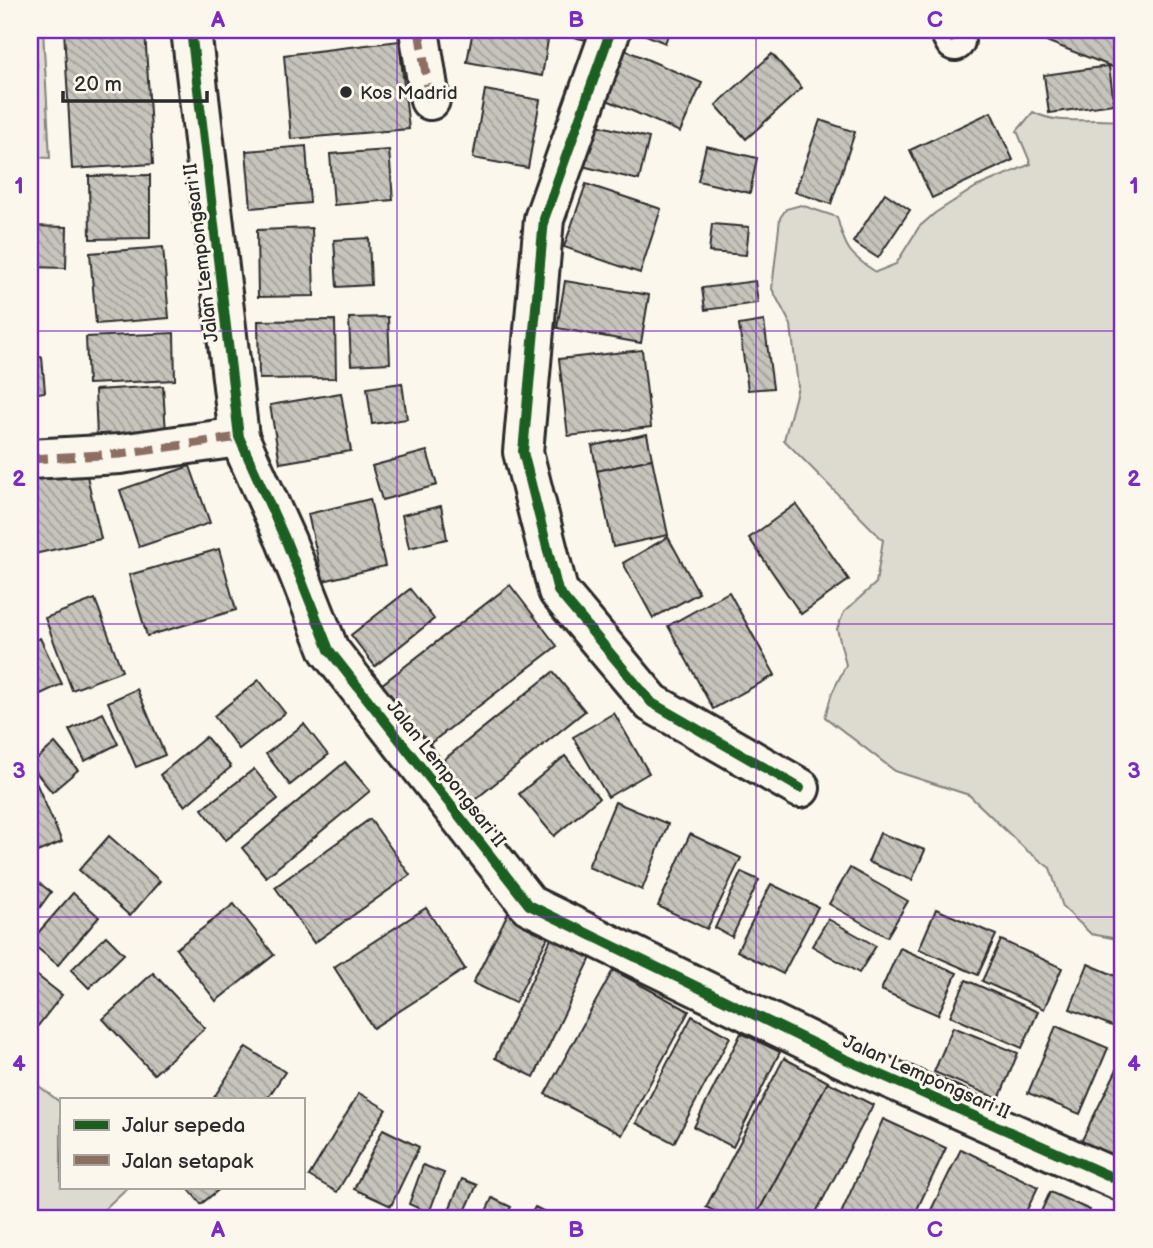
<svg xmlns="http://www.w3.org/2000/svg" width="1153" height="1248" font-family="'Balsamiq Sans',sans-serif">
	<defs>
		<pattern id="cemetery-stones" width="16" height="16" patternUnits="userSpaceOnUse" patternTransform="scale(1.75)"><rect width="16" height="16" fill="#dddad0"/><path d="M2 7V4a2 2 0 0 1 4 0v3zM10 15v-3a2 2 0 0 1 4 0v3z" fill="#bebbb3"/></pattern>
		<pattern id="building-back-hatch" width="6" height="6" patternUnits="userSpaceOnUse" patternTransform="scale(1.75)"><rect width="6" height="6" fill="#c7c4bc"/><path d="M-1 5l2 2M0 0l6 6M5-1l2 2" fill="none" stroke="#a29f99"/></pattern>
	</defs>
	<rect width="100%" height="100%" fill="#fbf7ec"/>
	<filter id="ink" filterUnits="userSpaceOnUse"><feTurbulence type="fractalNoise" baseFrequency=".0143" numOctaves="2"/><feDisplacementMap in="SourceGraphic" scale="14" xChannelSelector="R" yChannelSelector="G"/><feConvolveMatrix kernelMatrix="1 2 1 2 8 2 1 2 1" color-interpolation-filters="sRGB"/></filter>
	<g filter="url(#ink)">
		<!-- grass -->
		<g fill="#dddad0" stroke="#84827e" stroke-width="2">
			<path d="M 1033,112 C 1062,127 1093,116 1123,122 L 1123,369 L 1121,371 L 1123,375 L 1123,940 L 1091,934 L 1063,907 L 1050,868 L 1025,849 L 969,795 L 895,771 L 825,717 L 832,693 L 846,665 L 837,629 L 844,612 L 876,583 L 883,540 L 784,440 L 798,387 L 791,325 L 772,289 L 780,218 L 786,209 L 801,205 L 837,217 C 845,248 849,255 876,272 L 896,264 L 919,227 L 935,213 L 976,187 L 1031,164 L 1017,131 Z"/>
			<polygon points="30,1079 61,1103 61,1187 128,1187 95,1218 30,1218"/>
		</g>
		<!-- cemetery -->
		<polygon fill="url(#cemetery-stones)" stroke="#84827e" stroke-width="2" points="30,30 43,30 50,158 30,157"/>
		<!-- building -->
		<g fill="url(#building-back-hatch)" stroke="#2b2b2b" stroke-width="2">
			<polygon points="64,30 145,30 153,164 72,169"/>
			<polygon points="473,30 494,30 548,40 542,76 467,62"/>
			<polygon points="542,30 593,30 591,41"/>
			<polygon points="634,30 670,30 665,43"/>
			<polygon points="1018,30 1123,30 1123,71"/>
			<polygon points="399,41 409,129 291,139 284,55"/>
			<polygon points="621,48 702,83 680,132 600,97"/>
			<polygon points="772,54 802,88 746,139 716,105"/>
			<polygon points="1109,66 1114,104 1049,113 1044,75"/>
			<polygon points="485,90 540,100 528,168 473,158"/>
			<polygon points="991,112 1013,160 932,198 910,150"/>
			<polygon points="820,120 855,132 831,204 795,192"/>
			<polygon points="593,124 649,138 639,180 582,166"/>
			<polygon points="306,146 310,203 251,208 246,151"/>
			<polygon points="706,146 757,158 750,193 698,181"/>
			<polygon points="389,150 393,200 334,205 330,154"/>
			<polygon points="150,175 150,238 90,239 89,176"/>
			<polygon points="586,184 661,209 640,273 564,247"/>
			<polygon points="885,193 910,210 878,258 853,242"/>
			<polygon points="712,224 749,227 746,255 709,252"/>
			<polygon points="30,226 67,227 66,268 30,267"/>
			<polygon points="312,228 314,296 258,297 257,230"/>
			<polygon points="369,238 371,285 337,287 334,240"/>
			<polygon points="163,247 169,318 96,324 90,253"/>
			<polygon points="565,281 649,295 641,343 557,328"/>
			<polygon points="755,281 758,303 705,310 702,288"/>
			<polygon points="388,317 390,363 351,365 349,318"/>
			<polygon points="335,320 336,378 259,379 258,321"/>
			<polygon points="764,321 773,388 748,390 739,325"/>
			<polygon points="174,333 175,380 88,384 86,337"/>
			<polygon points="642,350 651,427 568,436 559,359"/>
			<polygon points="42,357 45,392 30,394 30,358"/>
			<polygon points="402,383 407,419 372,424 367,388"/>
			<polygon points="163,386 166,433 97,437 95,390"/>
			<polygon points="341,393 351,451 280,463 270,405"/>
			<polygon points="647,434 652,459 597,471 592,446"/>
			<polygon points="427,451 437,485 382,500 372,466"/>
			<polygon points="652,459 668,535 613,547 597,471"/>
			<polygon points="190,466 210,523 139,547 120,490"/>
			<polygon points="85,467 101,539 30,555 30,479"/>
			<polygon points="370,499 385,566 323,581 308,514"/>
			<polygon points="796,504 849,580 801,614 749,538"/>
			<polygon points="441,506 447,539 409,548 402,515"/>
			<polygon points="668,537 699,593 653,618 623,563"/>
			<polygon points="219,549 236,610 147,636 129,575"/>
			<polygon points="510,585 557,646 428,745 381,685"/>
			<polygon points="410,589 434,619 375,666 351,635"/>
			<polygon points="729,592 775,675 713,709 668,626"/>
			<polygon points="95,599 122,671 72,690 45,618"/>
			<polygon points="40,638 62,684 30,699 30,643"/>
			<polygon points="553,672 585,711 472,802 441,762"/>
			<polygon points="259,680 285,713 239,749 214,716"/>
			<polygon points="137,689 165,755 136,767 108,702"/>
			<polygon points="103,713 118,744 85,761 69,730"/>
			<polygon points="614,713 649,773 608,797 573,737"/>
			<polygon points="304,724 328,755 290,785 266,754"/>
			<polygon points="206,737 231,767 185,806 160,775"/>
			<polygon points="55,743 78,770 52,792 30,765"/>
			<polygon points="565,756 599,798 554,836 519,794"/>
			<polygon points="345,762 370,791 266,877 242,848"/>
			<polygon points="254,769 278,799 226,840 202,809"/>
			<polygon points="34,778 62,842 35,853 30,841 30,780"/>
			<polygon points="615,802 668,824 642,890 588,867"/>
			<polygon points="370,819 410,875 314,943 275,887"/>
			<polygon points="880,833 925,850 912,880 868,862"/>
			<polygon points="690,834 741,858 707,929 658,906"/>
			<polygon points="109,836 160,881 130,916 79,870"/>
			<polygon points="850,868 908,901 887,937 829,904"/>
			<polygon points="741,872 759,880 732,937 715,928"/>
			<polygon points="31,877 51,892 30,921 30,879"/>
			<polygon points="771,884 818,907 783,974 737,951"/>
			<polygon points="73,893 99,917 58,965 30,942"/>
			<polygon points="234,904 274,955 216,1001 176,949"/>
			<polygon points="426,908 465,969 373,1028 334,967"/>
			<polygon points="936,909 996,935 978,975 919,949"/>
			<polygon points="508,913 550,933 515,1003 473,983"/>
			<polygon points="828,919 876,946 859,973 812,946"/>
			<polygon points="558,924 598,943 534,1077 495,1058"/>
			<polygon points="106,936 124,954 89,988 71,970"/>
			<polygon points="1001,940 1062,968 1044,1009 982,981"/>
			<polygon points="900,948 957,973 938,1015 881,990"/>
			<polygon points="1088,964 1123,979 1123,1012 1117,1028 1070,1009"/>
			<polygon points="30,970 62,995 30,1036"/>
			<polygon points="613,970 689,1011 622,1135 545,1094"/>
			<polygon points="153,973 205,1028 154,1074 103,1019"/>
			<polygon points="966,980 1038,1012 1022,1048 950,1016"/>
			<polygon points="692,1016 730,1037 674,1143 636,1123"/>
			<polygon points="1056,1026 1108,1048 1080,1114 1028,1093"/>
			<polygon points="953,1027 1018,1053 999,1099 934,1072"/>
			<polygon points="741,1033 780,1052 733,1147 694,1127"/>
			<polygon points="246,1047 285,1072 267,1099 213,1099"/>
			<polygon points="1123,1057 1123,1164 1081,1142"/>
			<polygon points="784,1058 828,1082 755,1218 728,1218 706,1207"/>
			<polygon points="828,1082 873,1105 813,1218 755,1218"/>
			<polygon points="359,1093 386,1109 337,1192 309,1176"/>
			<polygon points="883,1119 946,1148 913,1218 839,1218"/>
			<polygon points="383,1129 419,1147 391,1206 354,1189"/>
			<polygon points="961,1149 1038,1187 1023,1218 927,1218"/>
			<polygon points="423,1165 444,1173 429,1213 409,1204"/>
			<polygon points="462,1179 477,1185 462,1218 449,1218 446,1217"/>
			<polygon points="187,1187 222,1187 201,1204"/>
			<polygon points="1050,1192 1090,1210 1086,1218 1038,1218"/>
			<polygon points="492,1198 511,1207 505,1218 483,1218"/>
			<polygon points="535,1207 557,1218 529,1218"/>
		</g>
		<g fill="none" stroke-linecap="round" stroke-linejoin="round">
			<!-- minor casing -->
			<g stroke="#2b2b2b" stroke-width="44">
				<g id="minor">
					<polyline points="191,30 239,437 286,541 329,650 529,905 843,1058 1123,1182"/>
					<polyline points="419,30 430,100"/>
					<polyline points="611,30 544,219 523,452 558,591 652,703 800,788"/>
					<polyline points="949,30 955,41"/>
					<polyline points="30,459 120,454 239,437"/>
				</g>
			</g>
			<!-- minor -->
			<use href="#minor" stroke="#fbf7ec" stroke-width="38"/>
			<!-- quiet -->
			<g stroke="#8d6e63" stroke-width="9" stroke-dasharray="18 9" stroke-linecap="butt">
				<polyline points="419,30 430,100"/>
				<polyline points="949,30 955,41"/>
				<polyline points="30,459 120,454 239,437"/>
			</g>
			<!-- cycleway casing -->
			<g stroke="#fbf7ec" stroke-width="15">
				<g id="cycleway">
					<polyline points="191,30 239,437 286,541 329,650 529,905 843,1058 1123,1182"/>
					<polyline points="611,30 544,219 523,452 558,591 652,703 800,788"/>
				</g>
			</g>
			<!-- cycleway -->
			<use href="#cycleway" stroke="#1b5e20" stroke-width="10"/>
		</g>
	</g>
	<!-- grid -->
	<path fill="none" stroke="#7b2cbf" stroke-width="2" stroke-opacity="0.55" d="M 397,30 L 397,1218M 756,30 L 756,1218M 30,331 L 1123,331M 30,624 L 1123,624M 30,917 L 1123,917"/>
	<!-- markers -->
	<circle fill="#2b2b2b" stroke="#fbf7ec" stroke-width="2.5" cx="346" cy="92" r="7"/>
	<g text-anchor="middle" stroke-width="6" stroke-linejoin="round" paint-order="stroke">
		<!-- poi labels -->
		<g font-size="19" fill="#2b2b2b" stroke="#fbf7ec" text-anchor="start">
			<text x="360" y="99">Kos Madrid</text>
		</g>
		<!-- street labels -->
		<g font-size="19" fill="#2b2b2b" stroke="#fbf7ec">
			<text transform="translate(200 253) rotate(-97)" y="7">Jalan Lempongsari II</text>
			<text transform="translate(447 773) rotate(52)" y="7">Jalan Lempongsari II</text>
			<text transform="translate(927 1076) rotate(24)" y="7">Jalan Lempongsari II</text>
		</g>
	</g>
	<!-- margin -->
	<rect width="1153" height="1248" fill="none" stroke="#fbf7ec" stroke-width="77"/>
	<!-- legend -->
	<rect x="60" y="1098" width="245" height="91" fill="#fbf7ec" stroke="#a8a59f" stroke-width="2"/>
	<rect x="74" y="1120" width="35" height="10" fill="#1b5e20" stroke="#a8a59f" stroke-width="2"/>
	<text x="122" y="1132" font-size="21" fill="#2b2b2b">Jalur sepeda</text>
	<rect x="74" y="1155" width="35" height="10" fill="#8d6e63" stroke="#a8a59f" stroke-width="2"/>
	<text x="122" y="1168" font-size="21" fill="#2b2b2b">Jalan setapak</text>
	<!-- scale -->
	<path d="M63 91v10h144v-10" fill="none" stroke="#2b2b2b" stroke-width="3.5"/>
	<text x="74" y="91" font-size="21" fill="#2b2b2b" stroke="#fbf7ec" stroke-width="5" paint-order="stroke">20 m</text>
	<rect x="38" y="38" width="1076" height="1172" fill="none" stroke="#7b2cbf" stroke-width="2.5"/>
	<g font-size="23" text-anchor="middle" font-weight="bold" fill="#7b2cbf">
		<text x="218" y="27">A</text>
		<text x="576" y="27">B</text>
		<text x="935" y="27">C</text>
		<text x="19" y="193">1</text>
		<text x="1134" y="193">1</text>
		<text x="19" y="486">2</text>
		<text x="1134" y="486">2</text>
		<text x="19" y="778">3</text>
		<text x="1134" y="778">3</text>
		<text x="19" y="1071">4</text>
		<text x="1134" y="1071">4</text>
		<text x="218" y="1237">A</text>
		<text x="576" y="1237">B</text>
		<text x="935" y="1237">C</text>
	</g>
</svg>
